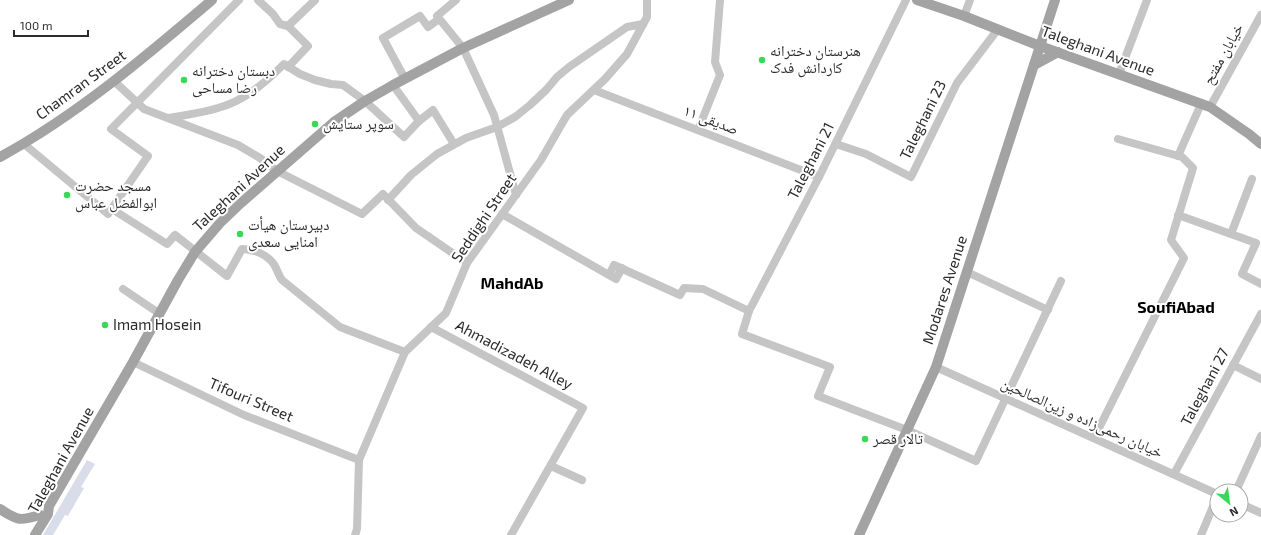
<svg xmlns="http://www.w3.org/2000/svg" width="1261" height="535" font-family="'Exo 2','Noto Naskh Arabic',sans-serif">
	<rect width="100%" height="100%" fill="#fff"/>
	<!-- green -->
	<polygon fill="#d9dde9" points="87,460 95,464 81,487 84,488 68,516 65,515 53,535 43,535"/>
	<g fill="none" stroke-linecap="round" stroke-linejoin="round">
		<!-- minor -->
		<g stroke="#c5c5c5" stroke-width="8">
			<polyline points="258,0 273,14 280,24 288,26"/>
			<polyline points="456,0 437,16 463,48 494,115 516,195"/>
			<polyline points="906,0 819,177 749,311 742,334 830,367 818,396 907,430 976,461 1061,281"/>
			<polyline points="964,16 970,0"/>
			<polyline points="288,26 308,46 288,67"/>
			<polyline points="288,26 315,0"/>
			<polyline points="1119,74 1147,0"/>
			<polyline points="405,79 383,38 420,16 428,27 439,19"/>
			<polyline points="114,81 144,109 238,145 260,158 277,171 362,214 383,194 416,228 467,263"/>
			<polyline points="393,85 419,121"/>
			<polyline points="594,90 819,177"/>
			<polyline points="1210,107 1261,15"/>
			<path d="M 169,118 C 185,115 202,113 218,108 C 244,101 265,83 284,64 L 300,74 L 315,80 L 331,84 L 343,85 L 365,101 L 404,137 L 419,121 L 433,110 L 454,144"/>
			<polyline points="698,130 720,75 715,62 720,0"/>
			<polyline points="24,144 108,214 148,156 111,129 239,0"/>
			<polyline points="836,144 866,154 911,177 957,83 998,29"/>
			<polyline points="1178,156 1201,104"/>
			<polyline points="388,200 411,175 437,154 466,138 497,127 515,117 530,105 546,90 557,77 569,67 627,27 643,24"/>
			<path d="M 112,209 L 167,244 L 175,235 L 227,276 L 242,249 C 253,249 266,254 273,263 C 277,268 278,275 282,280 L 340,327 L 405,352"/>
			<polyline points="502,214 616,279 622,268"/>
			<polyline points="1178,215 1256,243 1242,274 1261,284"/>
			<polyline points="1231,234 1252,179"/>
			<polyline points="967,272 1048,310"/>
			<polyline points="609,275 614,265 680,295 684,288 703,289 749,311"/>
			<polyline points="123,289 160,314"/>
			<polyline points="431,327 583,408 511,535"/>
			<polyline points="133,362 244,415 359,460"/>
			<polyline points="1233,365 1261,379"/>
			<polyline points="936,367 1217,494"/>
			<polyline points="1094,438 1184,258 1171,240 1193,168 1182,157 1118,139"/>
			<polyline points="551,466 582,480"/>
			<polyline points="1174,474 1261,314"/>
			<polyline points="1236,491 1261,436"/>
			<polyline points="1241,504 1261,513"/>
			<polyline points="355,535 357,529 359,460 405,352 446,313 467,263 541,160 567,115 605,79 627,54 647,17 647,0"/>
			<polyline points="1201,535 1217,497"/>
		</g>
		<!-- major -->
		<g stroke="#a3a3a3" stroke-width="10">
			<polyline points="917,0 964,16 1040,46 1210,107 1249,134 1261,144"/>
			<polyline points="1034,65 1058,52"/>
			<path d="M 0,157 C 77,115 145,57 212,0"/>
			<path d="M 0,509 C 18,521 20,521 40,515"/>
			<polyline points="35,535 48,514 49,506 133,362 178,280 195,252 220,223 241,203 334,122 365,101 393,85 463,48 569,0"/>
			<polyline points="859,535 936,367 1055,0"/>
		</g>
	</g>
	<!-- markers -->
	<g fill="#37d957" stroke="#fff" stroke-width="1.5">
		<circle cx="762" cy="60" r="4"/>
		<circle cx="184" cy="80" r="4"/>
		<circle cx="315" cy="124" r="4"/>
		<circle cx="67" cy="195" r="4"/>
		<circle cx="240" cy="234" r="4"/>
		<circle cx="105" cy="325" r="4"/>
		<circle cx="865" cy="439" r="4"/>
	</g>
	<g text-anchor="middle" stroke-width="4" stroke-linejoin="round" paint-order="stroke">
		<!-- poi labels -->
		<g font-size="15" fill="#2b2b2b" stroke="#fff" text-anchor="start">
			<text x="770" y="56">هنرستان دخترانه<tspan x="770" dy="17">کاردانش فدک</tspan></text>
			<text x="192" y="76">دبستان دخترانه<tspan x="192" dy="17">رضا مساحی</tspan></text>
			<text x="323" y="129">سوپر ستایش</text>
			<text x="75" y="191">مسجد حضرت<tspan x="75" dy="17">ابوالفضل عباس</tspan></text>
			<text x="248" y="230">دبیرستان هیأت<tspan x="248" dy="17">امنایی سعدی</tspan></text>
			<text x="113" y="330">Imam Hosein</text>
			<text x="873" y="444">تالار قصر</text>
		</g>
		<!-- street labels -->
		<g font-size="15" fill="#2b2b2b" stroke="#fff">
			<text transform="translate(1098 51) rotate(20)" y="5">Taleghani Avenue</text>
			<text transform="translate(1223 54) rotate(-61)" y="5">خیابان مفتح</text>
			<text transform="translate(81 85) rotate(-36)" y="5">Chamran Street</text>
			<text transform="translate(711 120) rotate(21)" y="5">صدیقی ۱۱</text>
			<text transform="translate(923 120) rotate(-64)" y="5">Taleghani 23</text>
			<text transform="translate(811 161) rotate(-63)" y="5">Taleghani 21</text>
			<text transform="translate(239 188) rotate(-43)" y="5">Taleghani Avenue</text>
			<text transform="translate(484 218) rotate(-56)" y="5">Seddighi Street</text>
			<text transform="translate(945 290) rotate(-72)" y="5">Modares Avenue</text>
			<text transform="translate(514 355) rotate(28)" y="5">Ahmadizadeh Alley</text>
			<text transform="translate(1205 387) rotate(-62)" y="5">Taleghani 27</text>
			<text transform="translate(251 400) rotate(23)" y="5">Tifouri Street</text>
			<text transform="translate(1082 418) rotate(24)" y="5">خیابان رحمی‌زاده و زین‌الصالحین</text>
			<text transform="translate(61 460) rotate(-61)" y="5">Taleghani Avenue</text>
		</g>
		<!-- neighbourhood labels -->
		<g font-size="16" font-weight="bold" fill="#000" stroke="#fff">
			<text x="512" y="289">MahdAb</text>
			<text x="1176" y="313">SoufiAbad</text>
		</g>
	</g>
	<!-- north arrow -->
	<g transform="translate(1229 503) rotate(151)"><circle r="19" fill="#ffffff" stroke="#aaaaaa"/>
	<path d="M0-3L7 15L0 10L-7 15Z" fill="#37d957"/>
	<text y="-6" font-size="11" font-weight="bold" text-anchor="middle" fill="#2b2b2b">N</text>
	</g>
	<!-- scale -->
	<path d="M14 30v6h74v-6" fill="none" stroke="#2b2b2b" stroke-width="2"/>
	<text x="20" y="30" font-size="12" fill="#2b2b2b" stroke="#ffffff" stroke-width="3" paint-order="stroke">100 m</text>
</svg>
